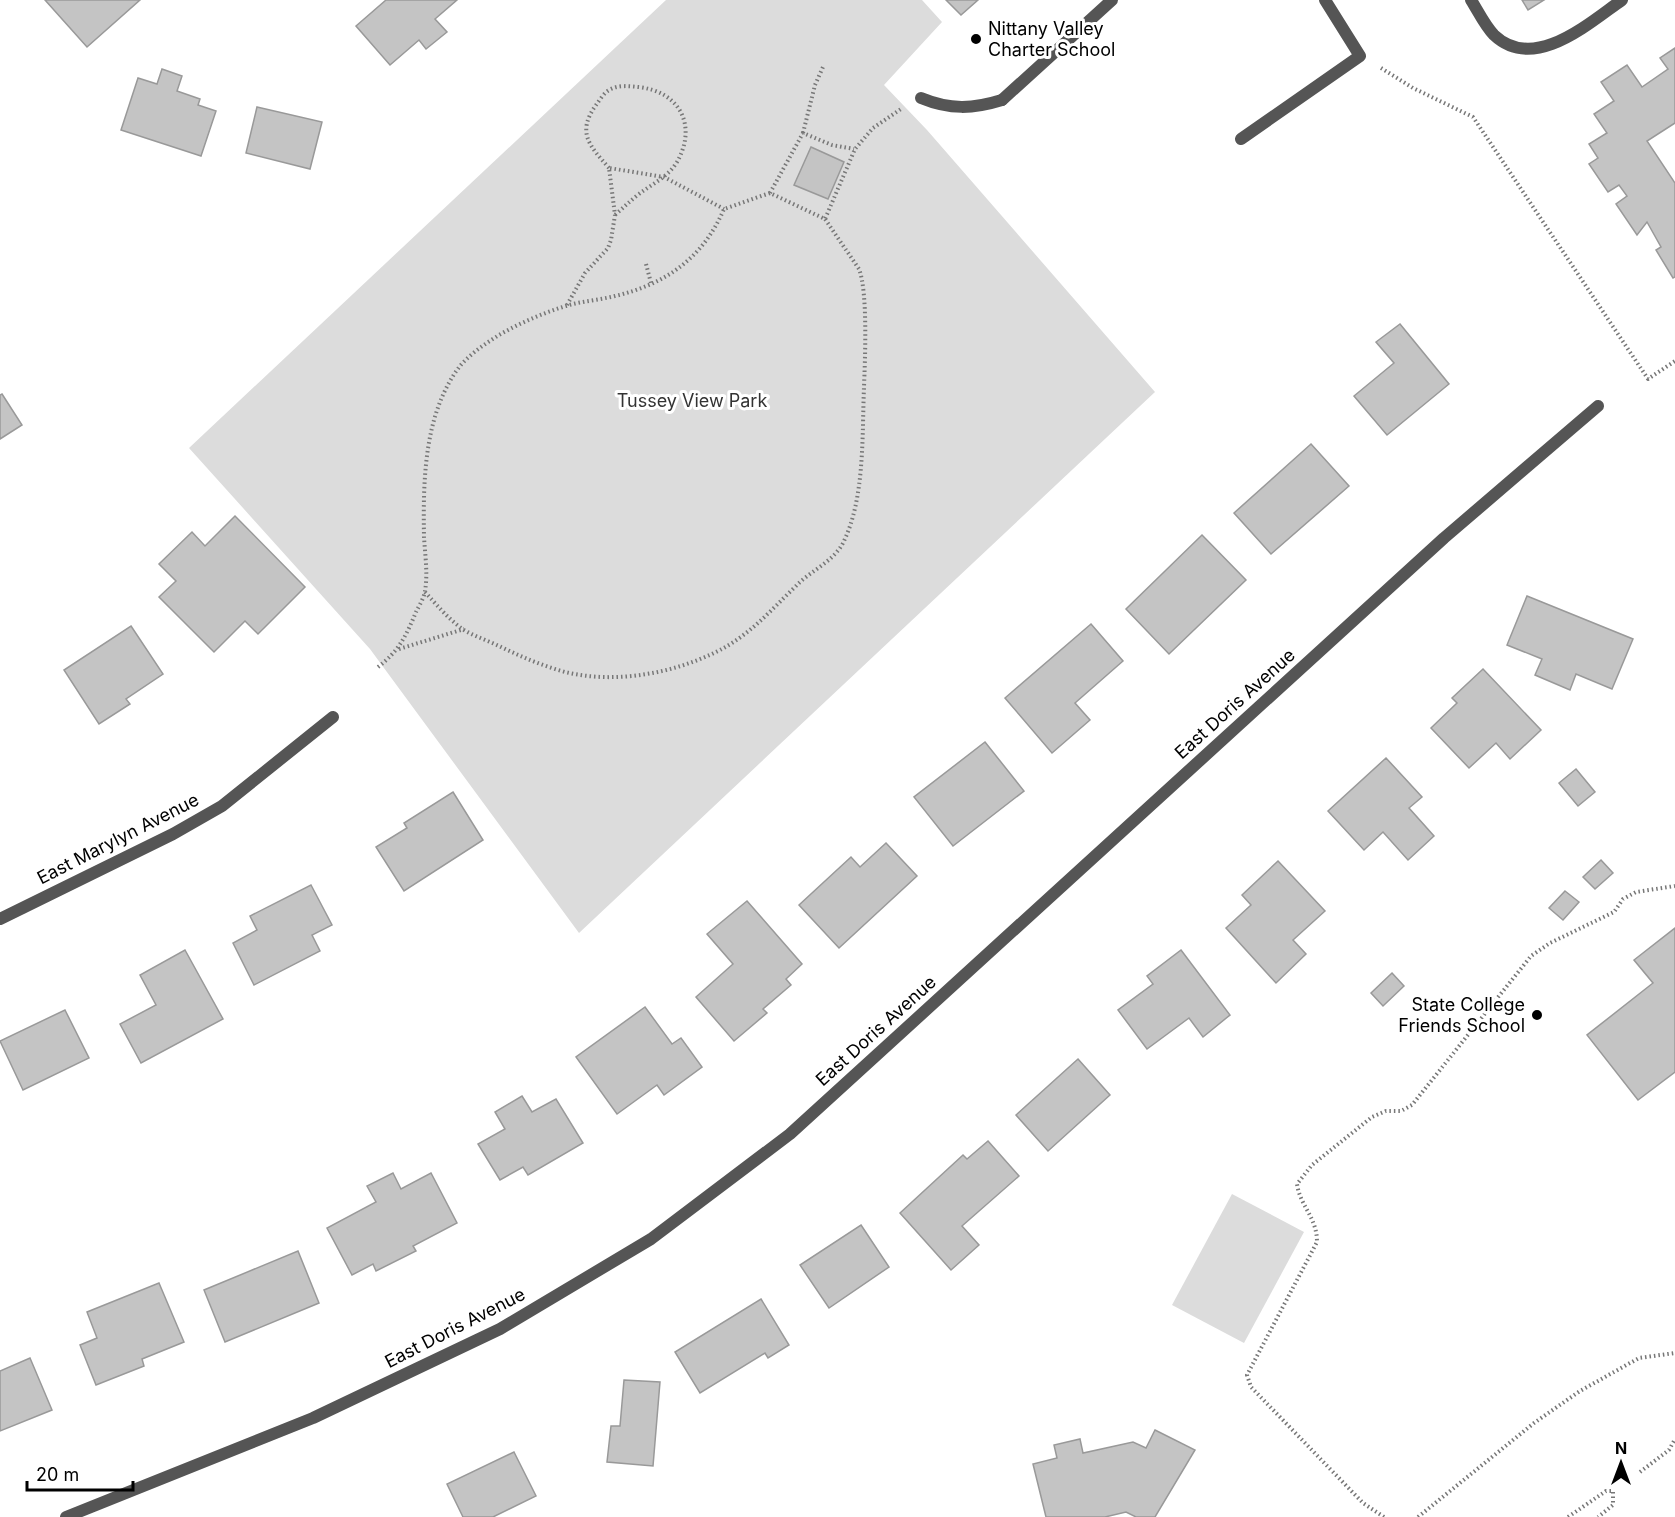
<svg xmlns="http://www.w3.org/2000/svg" width="1675" height="1517" font-family="Inter,sans-serif">
	<rect width="100%" height="100%" fill="#fff"/>
	<!-- green -->
	<g fill="#dcdcdc">
		<polygon points="666,0 922,0 942,22 884,85 927,130 1155,392 579,933 370,649 189,448"/>
		<polygon points="1232,1194 1304,1232 1244,1343 1172,1305"/>
	</g>
	<!-- building -->
	<g fill="#c4c4c4" stroke="#999" stroke-width="1.5">
		<polygon points="45,0 140,0 87,47"/>
		<polygon points="386,0 457,0 435,19 447,32 426,49 419,40 390,65 356,26"/>
		<polygon points="946,0 978,0 961,15"/>
		<polygon points="1522,0 1544,0 1528,10"/>
		<polygon points="1675,48 1675,123 1647,141 1675,183 1675,277 1673,278 1656,250 1661,247 1647,222 1637,235 1616,204 1627,196 1619,185 1608,192 1589,164 1598,158 1589,144 1607,133 1594,114 1614,101 1601,82 1627,65 1642,87 1668,69 1660,58"/>
		<polygon points="162,69 182,76 177,91 200,99 198,105 216,111 201,156 121,130 138,78 157,84"/>
		<polygon points="257,107 322,122 310,169 246,153"/>
		<polygon points="811,147 844,162 828,199 794,185"/>
		<polygon points="1400,324 1449,384 1387,435 1354,396 1394,363 1376,342"/>
		<polygon points="2,394 22,425 0,439 0,395"/>
		<polygon points="1311,444 1349,486 1271,554 1234,513"/>
		<polygon points="235,516 305,587 258,634 245,621 214,652 159,597 176,581 159,564 192,532 205,546"/>
		<polygon points="1202,535 1246,580 1169,654 1126,609"/>
		<polygon points="1527,596 1633,639 1612,689 1576,674 1570,690 1535,675 1542,659 1507,645"/>
		<polygon points="1091,624 1123,661 1075,703 1090,720 1052,753 1005,698"/>
		<polygon points="131,626 163,674 126,699 130,704 99,724 64,670"/>
		<polygon points="1483,669 1541,730 1510,759 1496,743 1469,768 1431,728 1457,703 1452,698"/>
		<polygon points="985,742 1024,791 953,846 914,797"/>
		<polygon points="1386,758 1422,797 1409,808 1434,836 1408,860 1383,832 1364,850 1328,811"/>
		<polygon points="1576,769 1595,792 1578,806 1559,783"/>
		<polygon points="453,792 483,840 404,891 376,847 407,828 404,823"/>
		<polygon points="886,843 917,876 839,948 799,905 851,857 860,867"/>
		<polygon points="1601,860 1613,873 1595,889 1583,877"/>
		<polygon points="1278,861 1325,911 1293,940 1306,954 1276,983 1226,928 1251,905 1242,895"/>
		<polygon points="311,885 332,925 312,935 320,951 254,985 233,943 257,930 250,916"/>
		<polygon points="1565,891 1579,902 1563,920 1549,908"/>
		<polygon points="747,901 802,964 786,979 791,985 763,1009 767,1013 734,1041 696,997 733,964 707,934"/>
		<polygon points="1675,928 1675,1072 1638,1100 1587,1035 1653,983 1634,960"/>
		<polygon points="185,950 223,1019 141,1063 120,1024 156,1005 140,975"/>
		<polygon points="1181,950 1230,1015 1203,1037 1189,1018 1147,1049 1118,1010 1153,984 1147,976"/>
		<polygon points="1392,973 1404,986 1383,1006 1371,993"/>
		<polygon points="645,1007 672,1044 681,1038 702,1067 664,1095 657,1085 617,1114 576,1057"/>
		<polygon points="65,1010 89,1058 23,1090 0,1041"/>
		<polygon points="1078,1059 1110,1095 1048,1151 1016,1115"/>
		<polygon points="522,1096 532,1112 556,1099 583,1143 528,1175 523,1167 500,1180 478,1144 505,1129 495,1112"/>
		<polygon points="988,1141 1019,1176 962,1226 979,1245 951,1270 900,1213 963,1155 967,1159"/>
		<polygon points="393,1173 401,1189 431,1173 457,1223 413,1246 416,1251 376,1271 373,1264 352,1275 327,1228 376,1202 367,1186"/>
		<polygon points="861,1225 889,1267 829,1308 800,1265"/>
		<polygon points="298,1251 319,1303 225,1342 204,1290"/>
		<polygon points="159,1283 184,1342 142,1359 144,1366 96,1385 80,1345 97,1338 87,1312"/>
		<polygon points="761,1299 789,1345 768,1358 765,1353 700,1393 675,1352"/>
		<polygon points="30,1358 52,1410 0,1431 0,1371"/>
		<polygon points="624,1380 660,1382 653,1466 607,1462 611,1426 620,1426"/>
		<polygon points="1155,1430 1195,1450 1155,1517 1136,1517 1126,1512 1105,1517 1046,1517 1033,1464 1057,1458 1054,1445 1080,1439 1083,1453 1133,1442 1146,1448"/>
		<polygon points="514,1452 536,1496 493,1517 463,1517 447,1484"/>
	</g>
	<g fill="none" stroke-linecap="round" stroke-linejoin="round">
		<!-- path -->
		<g stroke="#777" stroke-width="4" stroke-dasharray="1.5 3" stroke-linecap="butt">
			<polyline points="1381,68 1413,88 1473,117 1648,379 1675,361"/>
			<polyline points="803,133 815,85 823,67"/>
			<path d="M 609,168 C 590,146 576,133 596,105 C 600,100 604,92 611,89 C 619,85 629,86 638,87 C 679,91 698,125 677,162 C 668,177 652,184 639,194 C 630,201 623,208 615,215"/>
			<polyline points="770,193 803,133 832,145 854,149"/>
			<polyline points="646,264 651,283"/>
			<polyline points="567,305 585,273 608,248 611,240 615,215 609,168 664,177 724,209"/>
			<path d="M 425,592 C 437,605 449,620 464,630 C 476,637 489,641 501,647 C 522,657 543,666 565,672 C 614,684 671,674 716,652 C 749,636 770,611 796,586 C 810,571 833,562 843,543 C 865,499 862,436 864,387 C 865,360 868,292 859,269 L 825,219"/>
			<polyline points="399,649 464,629"/>
			<path d="M 378,667 C 399,651 406,636 416,612 C 419,606 424,598 425,591 C 428,574 425,554 424,537 C 423,480 424,413 460,366 C 471,353 485,344 499,335 C 520,323 543,313 566,306 C 582,301 599,300 615,296 C 666,284 703,258 724,209 L 770,193 L 825,219 L 855,149 L 873,128 L 901,109"/>
			<polyline points="1640,1472 1669,1450 1675,1439"/>
			<path d="M 1384,1517 L 1363,1503 L 1251,1387 L 1247,1375 L 1317,1242 C 1317,1217 1300,1206 1297,1184 L 1312,1165 L 1372,1117 L 1386,1111 L 1401,1111 L 1412,1105 L 1531,956 L 1550,943 L 1614,912 L 1623,899 L 1636,892 L 1675,886"/>
			<polyline points="1418,1517 1534,1423 1580,1391 1639,1358 1675,1353"/>
			<polyline points="1568,1517 1606,1491 1613,1491 1613,1505 1598,1517"/>
		</g>
		<!-- service -->
		<g stroke="#555" stroke-width="12">
			<path d="M 1471,0 C 1478,11 1485,26 1494,35 C 1534,73 1589,23 1622,0"/>
			<path d="M 921,98 C 950,110 973,109 1002,100"/>
			<polyline points="1241,139 1360,56 1325,0"/>
		</g>
		<!-- minor -->
		<g stroke="#555" stroke-width="12">
			<polyline points="1002,100 1112,0"/>
			<polyline points="0,919 173,834 222,806 333,717"/>
			<polyline points="66,1517 313,1418 500,1329 651,1239 790,1134 1444,538 1598,406"/>
		</g>
	</g>
	<!-- markers -->
	<g fill="#000" stroke="#fff" stroke-width="2">
		<circle cx="976" cy="39" r="6"/>
		<circle cx="1537" cy="1015" r="6"/>
	</g>
	<g text-anchor="middle" stroke-width="6" stroke-linejoin="round" paint-order="stroke">
		<!-- poi labels -->
		<g font-size="18" fill="#000" stroke="#fff" text-anchor="start">
			<text x="988" y="35">Nittany Valley<tspan x="988" dy="21">Charter School</tspan></text>
			<text x="1525" y="1011" text-anchor="end">State College<tspan x="1525" dy="21">Friends School</tspan></text>
		</g>
		<!-- park labels -->
		<g font-size="18" fill="#333" stroke="#fff">
			<text x="692" y="407">Tussey View Park</text>
		</g>
		<!-- street labels -->
		<g font-size="18" fill="#000" stroke="#fff">
			<text transform="translate(1235 704) rotate(-42)" y="6">East Doris Avenue</text>
			<text transform="translate(118 839) rotate(-27)" y="6">East Marylyn Avenue</text>
			<text transform="translate(876 1031) rotate(-42)" y="6">East Doris Avenue</text>
			<text transform="translate(455 1328) rotate(-27)" y="6">East Doris Avenue</text>
		</g>
	</g>
	<!-- north arrow -->
	<g transform="translate(1621 1463)" stroke="#ffffff" stroke-width="4.5" paint-order="stroke">
	<path d="M0-4.5L10 22L0 15L-10 22Z" fill="#000000"/>
	<text y="-9" font-size="16" font-weight="bold" text-anchor="middle" fill="#000000">N</text>
	</g>
	<!-- scale -->
	<path d="M27 1481v9h106v-9" fill="none" stroke="#000000" stroke-width="3"/>
	<text x="36" y="1481" font-size="18" fill="#000000" stroke="#ffffff" stroke-width="4.5" paint-order="stroke">20 m</text>
</svg>
